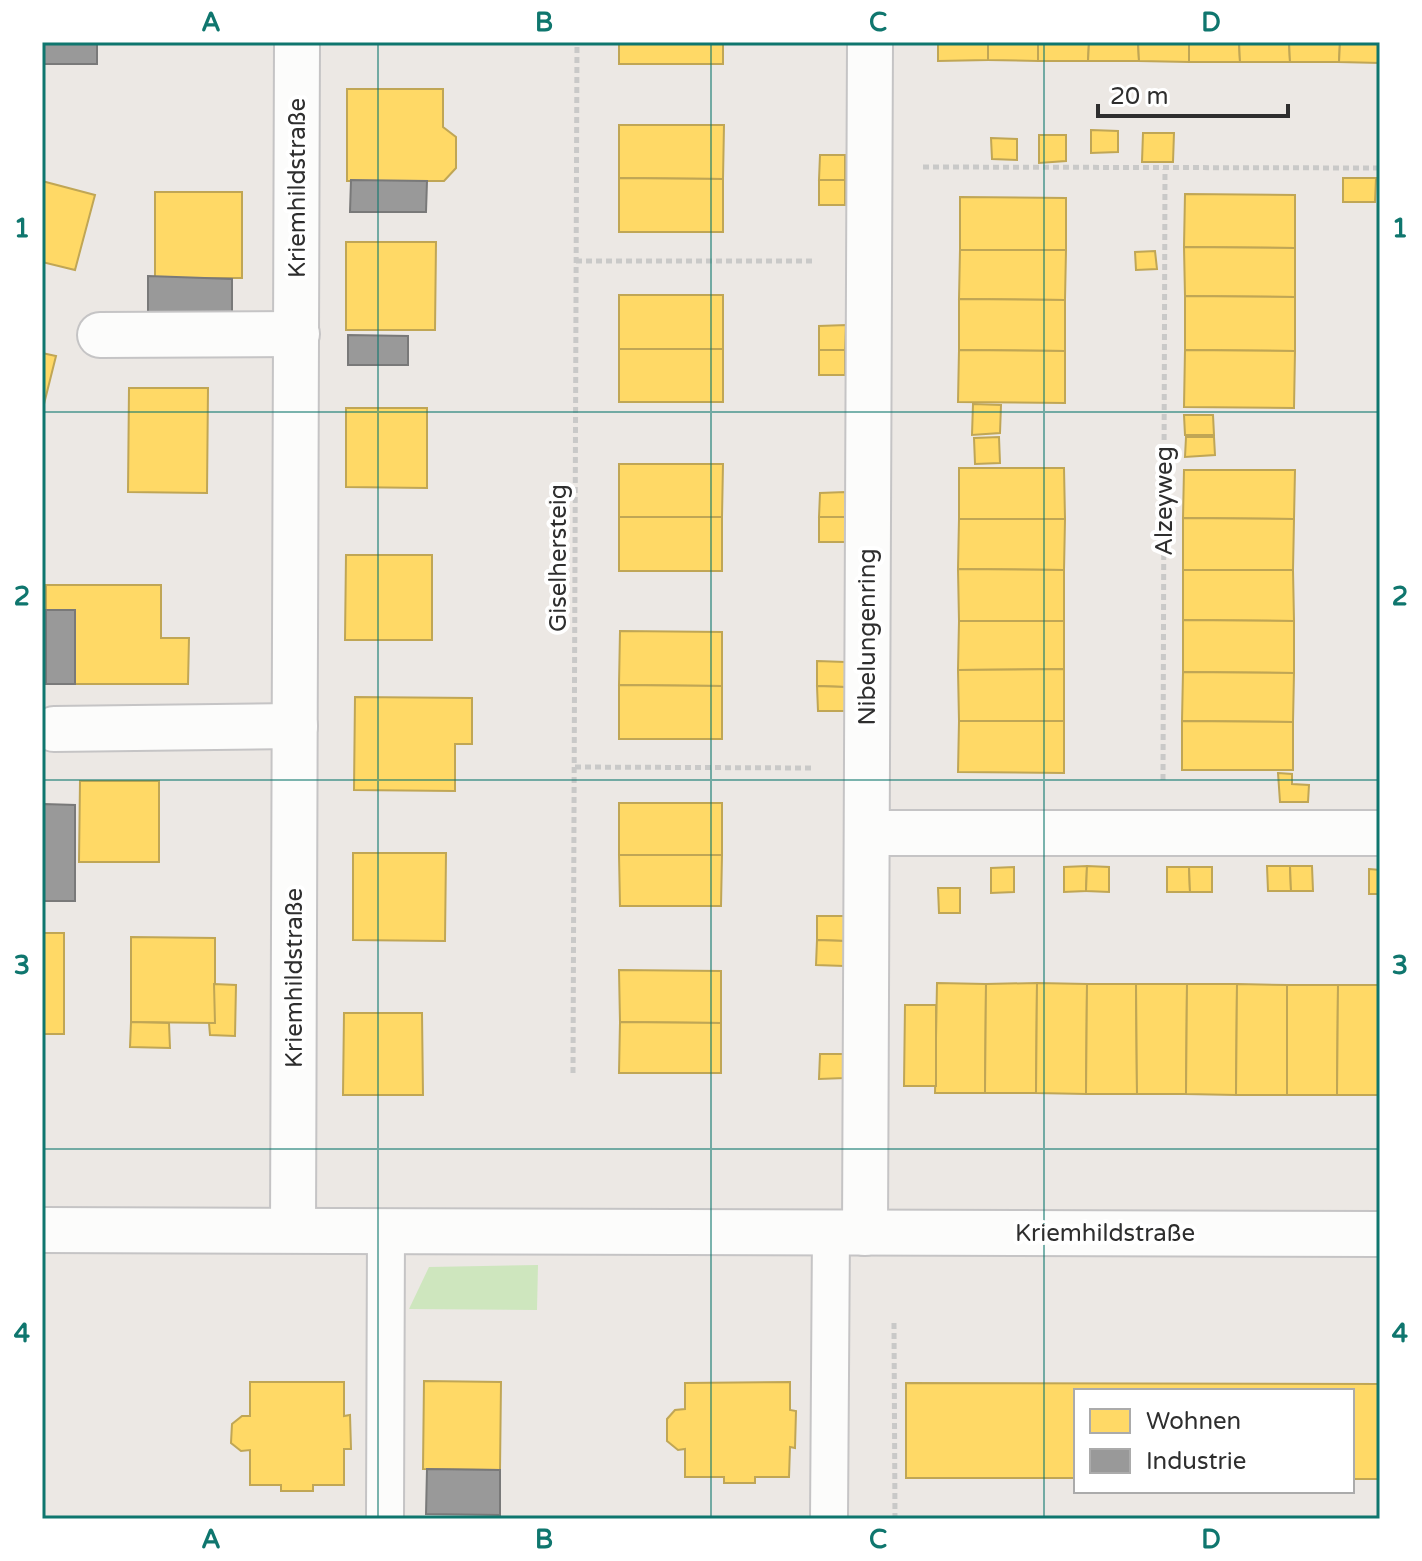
<svg xmlns="http://www.w3.org/2000/svg" width="1422" height="1561" font-family="'Varela Round',sans-serif">
	<rect width="100%" height="100%" fill="#ece8e4"/>
	<!-- green -->
	<polygon fill="#cee6be" points="538,1265 537,1310 409,1309 429,1267"/>
	<!-- homes -->
	<g fill="#ffd966" stroke="#c0a655" stroke-width="2">
		<rect x="619" y="42" width="104" height="22"/>
		<polygon points="938,42 988,42 988,60 938,61"/>
		<polygon points="988,42 1038,42 1038,61 988,60"/>
		<polygon points="1038,42 1089,42 1088,61 1038,61"/>
		<polygon points="1089,42 1138,42 1139,61 1088,61"/>
		<polygon points="1138,42 1189,42 1189,62 1139,61"/>
		<polygon points="1189,42 1239,42 1240,62 1189,62"/>
		<polygon points="1239,42 1289,42 1290,62 1240,62"/>
		<polygon points="1289,42 1340,42 1339,62 1290,62"/>
		<polygon points="1340,42 1380,42 1380,63 1339,62"/>
		<polygon points="347,89 443,89 443,127 456,137 456,168 444,181 347,181"/>
		<polygon points="619,125 724,125 723,179 619,178"/>
		<polygon points="1091,130 1118,131 1118,152 1091,153"/>
		<polygon points="1143,133 1174,133 1173,162 1142,162"/>
		<polygon points="1039,135 1066,135 1066,161 1039,163"/>
		<polygon points="991,138 1017,139 1017,160 992,159"/>
		<polygon points="820,155 845,155 845,180 819,180"/>
		<polygon points="619,178 723,179 723,232 619,232"/>
		<polygon points="1343,178 1376,178 1375,202 1343,202"/>
		<rect x="819" y="180" width="26" height="25"/>
		<polygon points="42,181 95,195 75,270 42,262"/>
		<rect x="155" y="192" width="87" height="86"/>
		<polygon points="1185,194 1295,195 1295,248 1184,247"/>
		<polygon points="960,197 1066,198 1066,250 960,250"/>
		<polygon points="346,242 436,242 435,330 346,330"/>
		<polygon points="1184,247 1295,248 1295,297 1185,296"/>
		<polygon points="960,250 1066,250 1065,300 959,299"/>
		<polygon points="1155,251 1157,269 1136,270 1135,252"/>
		<rect x="619" y="295" width="104" height="54"/>
		<polygon points="1185,296 1295,297 1295,351 1185,350"/>
		<polygon points="959,299 1065,300 1065,351 959,350"/>
		<polygon points="846,325 845,350 819,350 819,326"/>
		<rect x="619" y="349" width="104" height="53"/>
		<rect x="819" y="350" width="26" height="25"/>
		<polygon points="959,350 1065,351 1065,403 958,402"/>
		<polygon points="1185,350 1295,351 1294,408 1184,407"/>
		<polygon points="42,353 56,356 42,412"/>
		<polygon points="129,388 208,388 207,493 128,492"/>
		<polygon points="973,404 1001,405 1000,433 972,435"/>
		<polygon points="346,408 427,408 427,488 346,487"/>
		<polygon points="1184,415 1213,415 1214,435 1185,435"/>
		<polygon points="999,437 1000,463 975,464 974,438"/>
		<polygon points="1186,437 1214,437 1215,455 1185,457"/>
		<polygon points="619,464 723,464 722,517 619,517"/>
		<polygon points="959,468 1064,468 1065,519 959,519"/>
		<polygon points="1184,470 1295,470 1294,519 1183,518"/>
		<polygon points="845,492 845,517 819,517 820,493"/>
		<rect x="619" y="517" width="103" height="54"/>
		<rect x="819" y="517" width="26" height="25"/>
		<polygon points="1183,518 1294,519 1293,570 1183,570"/>
		<polygon points="959,519 1065,519 1064,570 958,569"/>
		<polygon points="346,555 432,555 432,640 345,640"/>
		<polygon points="958,569 1064,570 1064,621 959,621"/>
		<polygon points="1183,570 1293,570 1294,621 1183,620"/>
		<polygon points="46,585 161,585 161,638 189,638 188,684 75,684 75,610 46,610"/>
		<polygon points="1183,620 1294,621 1294,673 1183,672"/>
		<polygon points="959,621 1064,621 1064,669 958,670"/>
		<polygon points="620,631 722,632 722,686 619,685"/>
		<polygon points="817,661 845,662 845,687 817,686"/>
		<polygon points="1064,669 1064,721 959,721 958,670"/>
		<polygon points="1183,672 1294,673 1293,722 1182,721"/>
		<polygon points="619,685 722,686 722,739 619,739"/>
		<polygon points="817,686 845,687 845,711 818,711"/>
		<polygon points="355,697 472,698 472,744 455,744 455,791 354,790"/>
		<polygon points="959,721 1064,721 1064,773 958,772"/>
		<polygon points="1182,721 1293,722 1293,770 1182,770"/>
		<polygon points="1278,773 1292,774 1292,784 1309,785 1308,802 1280,802"/>
		<polygon points="80,781 159,781 159,862 79,862"/>
		<rect x="619" y="803" width="103" height="52"/>
		<polygon points="353,853 446,853 445,941 353,940"/>
		<polygon points="619,855 722,855 721,906 620,906"/>
		<polygon points="1087,866 1086,891 1064,892 1064,867"/>
		<polygon points="1087,866 1109,867 1109,892 1086,891"/>
		<polygon points="1267,866 1290,866 1291,891 1268,891"/>
		<polygon points="1290,866 1312,866 1313,891 1291,891"/>
		<polygon points="1014,867 1014,892 991,893 991,868"/>
		<polygon points="1167,867 1189,867 1190,892 1167,892"/>
		<polygon points="1189,867 1212,867 1212,892 1190,892"/>
		<polygon points="1369,869 1380,870 1380,894 1369,894"/>
		<polygon points="938,888 960,888 960,913 939,913"/>
		<polygon points="817,916 845,916 845,941 817,940"/>
		<rect x="42" y="933" width="22" height="101"/>
		<polygon points="131,937 215,938 215,1023 131,1022"/>
		<polygon points="817,940 845,941 844,966 816,965"/>
		<polygon points="619,970 721,971 721,1023 620,1022"/>
		<polygon points="937,983 986,984 985,1093 935,1093"/>
		<polygon points="1037,983 1036,1093 985,1093 986,984"/>
		<polygon points="1037,983 1087,984 1086,1094 1036,1093"/>
		<polygon points="214,984 236,985 235,1036 210,1035 209,1023 215,1023"/>
		<polygon points="1087,984 1136,984 1137,1094 1086,1094"/>
		<polygon points="1136,984 1187,984 1186,1094 1137,1094"/>
		<polygon points="1187,984 1237,984 1236,1095 1186,1094"/>
		<polygon points="1237,984 1287,985 1287,1095 1236,1095"/>
		<polygon points="1287,985 1338,985 1337,1095 1287,1095"/>
		<polygon points="1338,985 1380,985 1380,1095 1337,1095"/>
		<polygon points="905,1005 936,1005 936,1086 904,1086"/>
		<polygon points="344,1013 422,1013 423,1095 343,1095"/>
		<polygon points="131,1022 169,1023 170,1048 130,1047"/>
		<polygon points="620,1022 721,1023 721,1073 619,1073"/>
		<polygon points="820,1054 844,1054 845,1078 819,1079"/>
		<polygon points="424,1381 501,1382 500,1470 423,1469"/>
		<polygon points="250,1382 344,1382 344,1416 350,1415 351,1449 344,1449 344,1485 313,1485 313,1491 281,1491 281,1485 250,1485 250,1450 241,1451 231,1443 232,1424 242,1416 250,1416"/>
		<polygon points="790,1382 790,1410 796,1411 795,1448 790,1447 789,1477 755,1477 755,1483 724,1483 724,1477 685,1477 685,1449 678,1450 667,1441 667,1419 675,1410 685,1409 685,1383"/>
		<polygon points="906,1383 1380,1384 1380,1479 1352,1479 1352,1391 1076,1391 1076,1478 906,1478"/>
	</g>
	<!-- industry -->
	<g fill="#999" stroke="#797979" stroke-width="2">
		<rect x="42" y="42" width="55" height="22"/>
		<polygon points="351,180 427,181 426,212 350,212"/>
		<polygon points="148,276 232,279 232,321 148,321"/>
		<polygon points="348,335 408,336 408,365 348,365"/>
		<rect x="46" y="610" width="29" height="74"/>
		<polygon points="44,804 75,805 75,901 44,901"/>
		<polygon points="427,1469 500,1470 500,1515 426,1514"/>
	</g>
	<g fill="none" stroke-linecap="round" stroke-linejoin="round">
		<!-- lane casing -->
		<g stroke="#c5c4c5" stroke-width="40">
			<g id="lane">
				<polyline points="385,1519 386,1231"/>
				<polyline points="829,1519 831,1232"/>
			</g>
		</g>
		<!-- street casing -->
		<g stroke="#c5c4c5" stroke-width="48">
			<g id="street">
				<polyline points="100,335 297,334"/>
				<polyline points="54,729 295,726"/>
				<polyline points="867,833 1380,833"/>
				<polyline points="42,1230 1380,1234"/>
				<polyline points="293,1230 297,42"/>
				<polyline points="865,1233 870,42"/>
			</g>
		</g>
		<!-- path -->
		<g stroke="#c9c9c8" stroke-width="5" stroke-dasharray="6 4" stroke-linecap="butt">
			<polyline points="923,167 1380,168"/>
			<polyline points="576,261 816,261"/>
			<polyline points="575,767 814,768"/>
			<polyline points="1163,780 1165,169"/>
			<polyline points="573,1073 577,42"/>
			<polyline points="894,1323 895,1519"/>
		</g>
		<!-- lane -->
		<use href="#lane" stroke="#fcfcfb" stroke-width="36"/>
		<!-- street -->
		<use href="#street" stroke="#fcfcfb" stroke-width="44"/>
	</g>
	<!-- grid -->
	<path fill="none" stroke="#0f766e" stroke-width="2" stroke-opacity="0.55" d="M 378,42 L 378,1519M 711,42 L 711,1519M 1044,42 L 1044,1519M 42,412 L 1380,412M 42,780 L 1380,780M 42,1149 L 1380,1149"/>
	<g text-anchor="middle" stroke-width="8" stroke-linejoin="round" paint-order="stroke">
		<!-- street labels -->
		<g font-size="24" fill="#2e2e2e" stroke="#fff">
			<text transform="translate(297 188) rotate(-90)" y="8">Kriemhildstraße</text>
			<text transform="translate(1164 501) rotate(-90)" y="8">Alzeyweg</text>
			<text transform="translate(558 558) rotate(-90)" y="8">Giselhersteig</text>
			<text transform="translate(867 637) rotate(-90)" y="8">Nibelungenring</text>
			<text transform="translate(294 978) rotate(-90)" y="8">Kriemhildstraße</text>
			<text x="1105" y="1241">Kriemhildstraße</text>
		</g>
	</g>
	<!-- border -->
	<rect width="1422" height="1561" fill="none" stroke="#ffffff" stroke-width="88"/>
	<!-- legend -->
	<rect x="1074" y="1389" width="280" height="104" fill="#ffffff" stroke="#ababab" stroke-width="2"/>
	<rect x="1090" y="1409" width="40" height="24" fill="#ffd966" stroke="#ababab" stroke-width="2"/>
	<text x="1146" y="1429" font-size="24" fill="#2e2e2e">Wohnen</text>
	<rect x="1090" y="1449" width="40" height="24" fill="#999999" stroke="#ababab" stroke-width="2"/>
	<text x="1146" y="1469" font-size="24" fill="#2e2e2e">Industrie</text>
	<!-- scale -->
	<path d="M1098 104v12h190v-12" fill="none" stroke="#2e2e2e" stroke-width="4"/>
	<text x="1110" y="104" font-size="24" fill="#2e2e2e" stroke="#ffffff" stroke-width="6" paint-order="stroke">20 m</text>
	<rect x="44" y="44" width="1334" height="1473" fill="none" stroke="#0f766e" stroke-width="3"/>
	<g font-size="26" text-anchor="middle" font-weight="bold" fill="#0f766e">
		<text x="211" y="31">A</text>
		<text x="544" y="31">B</text>
		<text x="878" y="31">C</text>
		<text x="1211" y="31">D</text>
		<text x="22" y="237">1</text>
		<text x="1400" y="237">1</text>
		<text x="22" y="605">2</text>
		<text x="1400" y="605">2</text>
		<text x="22" y="974">3</text>
		<text x="1400" y="974">3</text>
		<text x="22" y="1342">4</text>
		<text x="1400" y="1342">4</text>
		<text x="211" y="1548">A</text>
		<text x="544" y="1548">B</text>
		<text x="878" y="1548">C</text>
		<text x="1211" y="1548">D</text>
	</g>
</svg>
